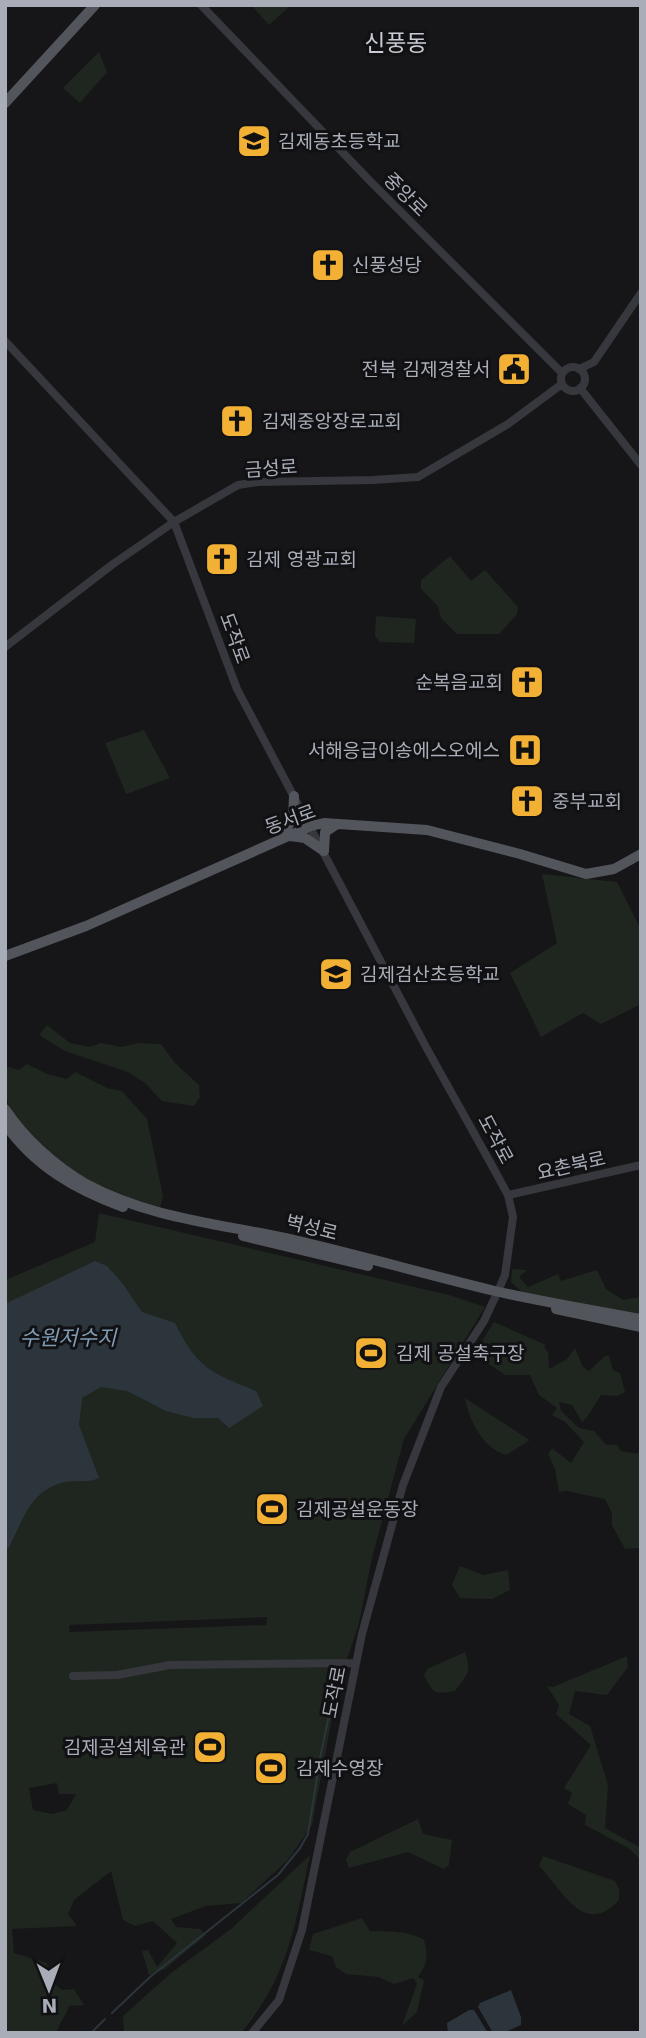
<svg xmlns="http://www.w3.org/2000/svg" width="646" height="2038" font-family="'DejaVu Sans','Noto Sans KR',sans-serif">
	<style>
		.green { fill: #1e261f; fill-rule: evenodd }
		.water { fill: #2c353c }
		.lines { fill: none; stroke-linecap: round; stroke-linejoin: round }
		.stream { stroke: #2c353c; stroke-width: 2 }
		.minor { stroke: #37383d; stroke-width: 8 }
		.major { stroke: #53555c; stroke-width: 10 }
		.labels { text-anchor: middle; stroke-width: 6; stroke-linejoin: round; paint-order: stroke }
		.poi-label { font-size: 19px; fill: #a8adb8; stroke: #111113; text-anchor: start }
		.street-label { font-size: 19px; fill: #a8adb8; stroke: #111113 }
		.water-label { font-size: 21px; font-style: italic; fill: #7f9bb3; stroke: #111113 }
		.quarter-label { font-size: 23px; fill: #c9ccd4; stroke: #111113 }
	</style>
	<rect width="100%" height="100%" fill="#161618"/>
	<path class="green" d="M251 5H291L269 25Z
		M99 52 107 72 80 103 63 88Z
		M450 556 471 581 485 570 518 607 517 614 499 634H457L441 618 438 606 421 589V580Z
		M376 616 416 619 414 643 380 642 375 636Z
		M144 730 170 778 126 794 105 743Z
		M542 874 617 882 641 930V1004L601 1024 583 1013 541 1037 510 973 557 943Z
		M47 1025 70 1043 90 1047 101 1043 121 1047 138 1043 161 1044 175 1063 199 1085 200 1097 194 1106 162 1101 145 1083 128 1072 65 1051 39 1035Z
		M27 1064 47 1074 67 1079 75 1072 107 1088 122 1091 147 1119 163 1196 160 1207C104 1193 70 1175 31 1133 22 1124 10 1111 6 1098 3 1090 5 1076 5 1066L19 1070Z
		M99 1213 449 1295 485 1307 404 1439 372 1558 359 1623 338 1686 312 1825 288 1860 241 1903 206 1906 171 1919 176 1927 200 1929 206 1935 165 1969 149 1975 142 1951 148 1950 157 1967 177 1943 153 1921 135 1926 123 1920 111 1871 74 1900 68 1914 77 1926 12 1929 14 1953 47 1963 50 1980 62 1990 74 1989 84 2005 69 2006C66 2016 59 2022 57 2033H5V1280L95 1242ZM267 1617 266 1625 69 1632 70 1625ZM57 1783 59 1794H76L67 1810 52 1814 33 1810 29 1788Z
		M512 1269 527 1270 519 1277 528 1287 558 1274 561 1281 597 1270 606 1289 623 1300 640 1297 641 1315 523 1293 511 1282Z
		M494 1322 546 1345 544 1347 548 1352 549 1369 567 1359 575 1348 583 1367 589 1371 605 1356H609L613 1370 620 1373 625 1392 617 1396 601 1395 588 1416 582 1422 572 1405 559 1402 561 1411 579 1428 594 1431 606 1445H617L621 1451 638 1454 641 1443V1548L625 1549 612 1525V1513L605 1499 567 1491 559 1492 555 1469 548 1454 552 1448 571 1463 584 1442 565 1422 552 1415 557 1408 539 1395 530 1375H505L479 1357 480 1344Z
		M465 1398 525 1437 530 1440 506 1455C483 1448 469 1421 465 1398Z
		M460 1566 483 1575 508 1570 510 1590 492 1599 460 1598 452 1585Z
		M465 1652C472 1672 468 1674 455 1691 434 1694 434 1695 424 1675L427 1669Z
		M627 1656 628 1667 607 1695 575 1691 569 1714 590 1726 608 1785 605 1828 641 1848V1861L630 1849 585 1825 586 1815 568 1804 572 1793 564 1788 591 1745 556 1714 559 1705 547 1686 553 1687Z
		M418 1819 423 1834 452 1840 449 1865 444 1869 408 1852 349 1868 346 1860 350 1852Z
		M310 1855C295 1925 289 1975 241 2033H124L123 2016 171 1973 231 1929Z
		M543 1856 615 1881 619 1889V1900C584 1939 561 1888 539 1866Z
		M362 1918 370 1931C388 1932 408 1930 424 1940 428 1955 428 1963 418 1977L424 1980 417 2012 402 2026 417 1984 413 1978 394 1984 379 1977 346 1974 336 1967 332 1956 309 1950 313 1934Z"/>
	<path class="water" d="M95 1261 107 1266 123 1284 142 1312 175 1323C198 1369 210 1372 256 1391L263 1406 229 1428 218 1418H194L166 1411 127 1391 101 1387 82 1398 79 1425 99 1478C87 1484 74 1479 61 1483 29 1492 22 1523 8 1549L5 1548V1304Z
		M511 1990 521 2017V2025L503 2033H493L478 2007 480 2003Z
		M469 2010H474L488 2033H448L447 2023Z"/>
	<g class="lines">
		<path class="stream" d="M112 2013 150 1977 278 1875 300 1848 308 1834 320 1758 338 1673
			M91 2033 105 2019"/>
		<path class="minor" d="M201 5 371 182 562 373
			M5 341 174 522 237 689 426 1047 490 1162 508 1195 513 1217 505 1275 498 1291 484 1321 441 1387 403 1485 362 1634 302 1930 279 2000 252 2033
			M561 379a12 12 0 1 1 24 0a12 12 0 1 1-24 0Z
			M579 369 594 362 641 293
			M580 388 641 465
			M5 647 113 564 174 522 238 485 258 482 373 480 418 477 508 424 562 384
			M508 1195 641 1165
			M73 1676 117 1675 170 1665 355 1663"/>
		<path class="major" d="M5 103 95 5
			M290 836 305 838 324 851
			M279 840 293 818 294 796
			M324 851 325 832 337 824
			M5 956 86 926 311 826 324 823 427 830 520 854 586 874 614 869 641 854
			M5 1109C25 1139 55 1166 86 1184 146 1217 219 1224 285 1238 355 1254 425 1274 495 1291 543 1302 592 1310 641 1319
			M5 1124C34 1166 76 1190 123 1207
			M243 1236 368 1266
			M556 1309 641 1327"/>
	</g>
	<defs>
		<g id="school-square" transform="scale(1.75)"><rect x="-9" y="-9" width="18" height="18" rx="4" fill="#f2b134" stroke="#111113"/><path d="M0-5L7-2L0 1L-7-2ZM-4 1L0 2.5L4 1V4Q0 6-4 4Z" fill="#111"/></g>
		<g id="church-square" transform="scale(1.75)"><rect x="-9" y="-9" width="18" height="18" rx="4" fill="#f2b134" stroke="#111113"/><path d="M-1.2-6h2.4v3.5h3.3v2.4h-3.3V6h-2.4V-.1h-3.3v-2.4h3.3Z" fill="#111"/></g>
		<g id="civic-square" transform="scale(1.75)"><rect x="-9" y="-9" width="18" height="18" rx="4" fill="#f2b134" stroke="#111113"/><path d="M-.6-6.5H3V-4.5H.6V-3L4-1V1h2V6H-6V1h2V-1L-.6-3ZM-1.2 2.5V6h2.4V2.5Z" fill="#111"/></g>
		<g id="hospital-square" transform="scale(1.75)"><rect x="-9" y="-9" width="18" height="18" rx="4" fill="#f2b134" stroke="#111113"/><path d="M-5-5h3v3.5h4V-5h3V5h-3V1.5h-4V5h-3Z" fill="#111"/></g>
		<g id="stadium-square" transform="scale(1.75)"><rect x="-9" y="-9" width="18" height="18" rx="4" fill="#f2b134" stroke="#111113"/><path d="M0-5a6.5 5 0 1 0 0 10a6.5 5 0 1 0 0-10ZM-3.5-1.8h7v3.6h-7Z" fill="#111"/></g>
	</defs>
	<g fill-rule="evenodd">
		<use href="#school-square" x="254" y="141"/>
		<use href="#church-square" x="328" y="265"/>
		<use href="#civic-square" x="514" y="369"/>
		<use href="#church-square" x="237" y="421"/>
		<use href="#church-square" x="222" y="559"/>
		<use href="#church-square" x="527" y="682"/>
		<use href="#hospital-square" x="525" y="750"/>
		<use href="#church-square" x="527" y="801"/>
		<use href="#school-square" x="336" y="974"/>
		<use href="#stadium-square" x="371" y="1353"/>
		<use href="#stadium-square" x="272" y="1509"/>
		<use href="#stadium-square" x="210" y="1747"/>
		<use href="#stadium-square" x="271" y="1768"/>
	</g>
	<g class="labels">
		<g class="poi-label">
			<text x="278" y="148">김제동초등학교</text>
			<text x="352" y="272">신풍성당</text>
			<text x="490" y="376" text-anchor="end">전북 김제경찰서</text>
			<text x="262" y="428">김제중앙장로교회</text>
			<text x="246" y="566">김제 영광교회</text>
			<text x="503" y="689" text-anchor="end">순복음교회</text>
			<text x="500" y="757" text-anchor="end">서해응급이송에스오에스</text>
			<text x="552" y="808">중부교회</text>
			<text x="360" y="981">김제검산초등학교</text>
			<text x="396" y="1360">김제 공설축구장</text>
			<text x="296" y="1516">김제공설운동장</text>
			<text x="186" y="1754" text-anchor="end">김제공설체육관</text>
			<text x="296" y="1775">김제수영장</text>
		</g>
		<g class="street-label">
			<text transform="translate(406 194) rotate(45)" y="7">중앙로</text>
			<text transform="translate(271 468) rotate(-4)" y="7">금성로</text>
			<text transform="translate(235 638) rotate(70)" y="7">도작로</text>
			<text transform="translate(290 819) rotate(-20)" y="7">동서로</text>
			<text transform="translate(496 1139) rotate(62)" y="7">도작로</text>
			<text transform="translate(571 1165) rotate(-13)" y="7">요촌북로</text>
			<text transform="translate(312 1227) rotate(14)" y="7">벽성로</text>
			<text transform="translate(334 1692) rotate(-79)" y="7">도작로</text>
		</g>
		<g class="water-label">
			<text x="68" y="1345">수원저수지</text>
		</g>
		<g class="quarter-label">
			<text x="396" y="51">신풍동</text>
		</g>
	</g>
	<rect width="646" height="2038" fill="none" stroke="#a8adb8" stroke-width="14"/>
	<g transform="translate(49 1989) rotate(179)" stroke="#111113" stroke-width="5" paint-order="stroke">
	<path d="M0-5L12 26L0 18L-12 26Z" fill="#a8adb8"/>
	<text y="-10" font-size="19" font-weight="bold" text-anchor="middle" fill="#a8adb8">N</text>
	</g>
</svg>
